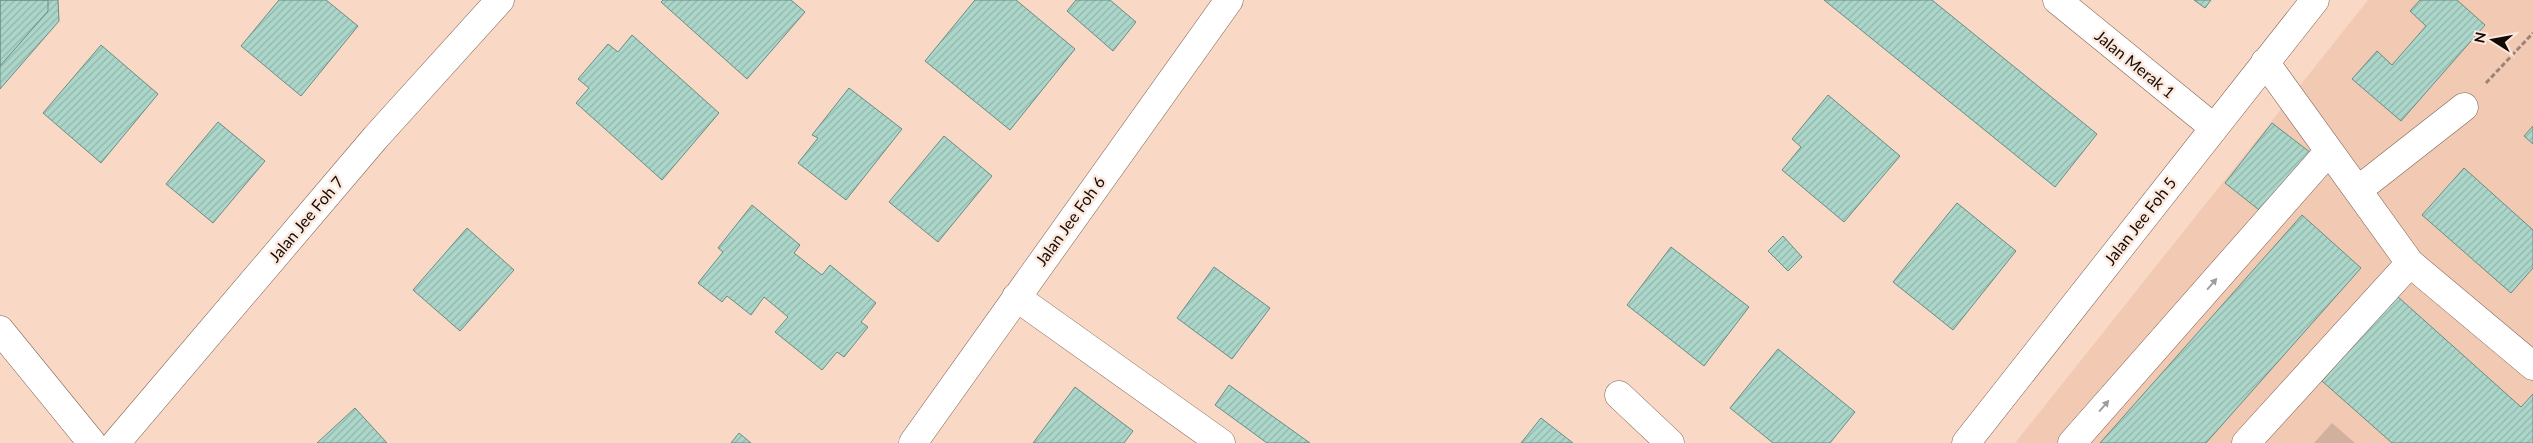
<svg xmlns="http://www.w3.org/2000/svg" width="2533" height="443" font-family="Lato,sans-serif">
	<style>
		.built { fill: #f2cab4 }
		.pitch { fill: #d2b09e }
		.building { fill: url(#building-hatch); stroke: #688d82 }
		.lines { fill: none; stroke-linecap: round; stroke-linejoin: round }
		.minor-casing { stroke: #7e6252; stroke-width: 29 }
		.path { stroke: #9c8477; stroke-width: 3; stroke-dasharray: 5 2.5; stroke-linecap: butt }
		.minor { stroke: #fff; stroke-width: 28 }
		.oneway { fill: #a19d9b }
		.labels { text-anchor: middle; stroke-width: 5; stroke-linejoin: round; paint-order: stroke }
		.street-label { font-size: 16px; fill: #140a05; stroke: #fce8dd }
	</style>
	<defs>
		<pattern id="building-hatch" width="6" height="6" patternUnits="userSpaceOnUse" patternTransform="scale(1.25)"><rect width="6" height="6" fill="#abd6c9"/><path d="M-1 1l2-2M0 6l6-6M5 7l2-2" fill="none" stroke="#92b6ab"/></pattern>
	</defs>
	<rect width="100%" height="100%" fill="#f9d8c6"/>
	<path class="built" d="M2368 0H2533V443H2015Z"/>
	<path class="pitch" d="M2332 423 2355 443H2314Z"/>
	<path class="building" d="M0 0H48V11L0 66Z
		M0 0H58L59 21 0 89Z
		M279 0H326L358 26 301 96 241 46Z
		M663 0H791L805 12 747 79 661 2Z
		M975 0H1016L1075 49 1010 130 925 61Z
		M1076 0H1110L1136 22 1113 51 1067 11Z
		M1824 0H1932L2097 134 2055 187Z
		M2194 0H2211L2205 8Z
		M2420 0H2457L2485 25 2401 121 2352 79 2377 51 2392 65 2426 26 2410 11Z
		M632 35 719 113 662 180 576 103 589 88 578 79 608 44 618 52Z
		M101 45 158 94 101 163 43 113Z
		M849 88 902 129 846 200 798 163 818 138 812 135Z
		M1828 95 1900 156 1844 222 1782 170 1801 147 1792 139Z
		M218 122 265 161 213 223 166 184Z
		M2272 123 2311 153 2263 213 2225 183Z
		M2533 126V144L2524 136Z
		M944 136 992 176 938 242 889 202Z
		M2464 168 2533 230V268L2511 293 2422 215Z
		M1957 203 2016 251 1953 330 1893 282Z
		M752 205 800 245 794 253 822 275 830 265 876 303 861 322 868 327 844 357 837 352 822 370 775 332 788 317 764 297 751 315 727 296 722 302 698 283 723 252 718 248Z
		M2302 215 2361 268 2206 443H2100Z
		M467 228 514 270 460 331 413 290Z
		M1783 236 1802 257 1788 271 1768 251Z
		M1671 247 1749 307 1704 366 1627 305Z
		M1214 267 1270 308 1232 359 1177 318Z
		M2397 296 2521 407 2533 394V443H2392L2322 381Z
		M1778 349 1855 412 1830 443H1773L1730 408Z
		M1229 385 1310 443H1267L1215 405Z
		M1075 387 1133 431 1124 443H1033Z
		M355 408 387 443H317Z
		M1541 418 1573 443H1521Z
		M739 433 751 443H731Z"/>
	<g class="lines">
		<g class="minor-casing">
			<path id="minor" d="M2057 0 2213 127
				M2265 62 2410 263 2533 366
				M2358 190 2464 107
				M1016 297 1221 443
				M0 330 92 443
				M1619 395 1670 443
				M116 443 376 137 500 0
				M913 443 1229 0
				M1966 443 2315 0
				M2072 443 2329 151
				M2246 443 2410 263"/>
		</g>
		<path class="path" d="M2486 83 2533 33"/>
		<use href="#minor" class="minor"/>
	</g>
	<defs><path id="oneway-solid" d="M-6-.8H1V-3.2L6.5 0L1 3.2V.8H-6Z" transform="scale(1.25)"/></defs>
	<g class="oneway">
		<use href="#oneway-solid" transform="translate(2212 284) rotate(-49)"/>
		<use href="#oneway-solid" transform="translate(2104 406) rotate(-49)"/>
	</g>
	<g class="labels">
		<g class="street-label">
			<text transform="translate(2135 64) rotate(39)" y="6">Jalan Merak 1</text>
			<text transform="translate(306 219) rotate(-50)" y="6">Jalan Jee Foh 7</text>
			<text transform="translate(1070 221) rotate(-54)" y="6">Jalan Jee Foh 6</text>
			<text transform="translate(2140 221) rotate(-52)" y="6">Jalan Jee Foh 5</text>
		</g>
	</g>
	<g transform="translate(2493 40) rotate(281)" stroke="#fce8dd" stroke-width="4" paint-order="stroke">
	<path d="M0-4L9 19L0 12L-9 19Z" fill="#140a05"/>
	<text y="-8" font-size="14" font-weight="bold" text-anchor="middle" fill="#140a05">N</text>
	</g>
</svg>
